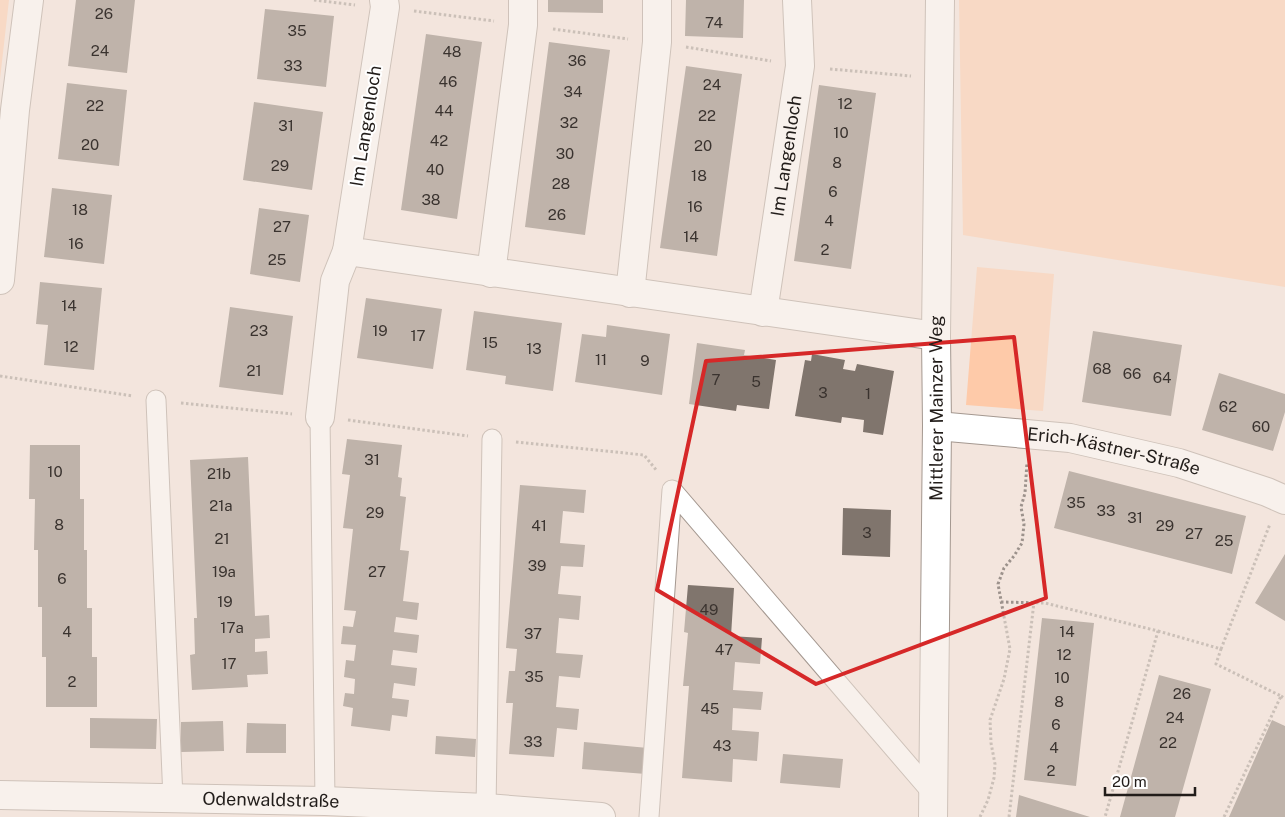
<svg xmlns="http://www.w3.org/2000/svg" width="1285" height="817" font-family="'Public Sans',sans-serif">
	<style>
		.green { fill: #fecaa9 }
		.building { fill: #80756d }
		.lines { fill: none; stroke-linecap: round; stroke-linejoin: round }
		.service-casing { stroke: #a49890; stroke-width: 21 }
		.minor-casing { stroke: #a49890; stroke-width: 30 }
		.path { stroke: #9c928c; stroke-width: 3; stroke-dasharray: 2.5 2.5; stroke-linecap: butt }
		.service { stroke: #fff; stroke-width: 19 }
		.minor { stroke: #fff; stroke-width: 28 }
		.marked { fill: none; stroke: #d62828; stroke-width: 4; stroke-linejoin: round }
		.labels { text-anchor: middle; stroke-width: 4; stroke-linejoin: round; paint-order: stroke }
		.number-label { font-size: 15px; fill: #3a332f }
		.street-label { font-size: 18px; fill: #221d1a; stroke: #fff }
	</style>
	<rect width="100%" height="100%" fill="#f3e5dd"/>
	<path class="green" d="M0 0H9L0 79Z
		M959 0H1285V287L963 235Z
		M977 267 1054 274 1043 411 966 405Z"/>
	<path class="building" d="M76 0H135L127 73 68 66Z
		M548 0H603V13L548 12Z
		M686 0H744L743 38 685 36Z
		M265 9 334 16 326 87 257 79Z
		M426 34 482 42 457 219 401 210Z
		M549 42 610 50 585 235 525 227Z
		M686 66 742 74 717 256 660 248Z
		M67 83 127 90 119 166 58 159Z
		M819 85 876 93 851 269 794 261Z
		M254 102 323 112 312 190 243 180Z
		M52 188 112 195 104 264 44 257Z
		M259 208 309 215 300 282 250 274Z
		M40 282 102 288 94 370 44 365 48 325 36 324Z
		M366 298 442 309 433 369 357 358Z
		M230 307 293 316 283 395 219 387Z
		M474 311 562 323 553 391 505 384 506 376 466 370Z
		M607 325 670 334 662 395 575 382 582 334 606 337Z
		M1093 331 1182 345 1171 416 1082 402Z
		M697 343 745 350 744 355 776 360 769 409 737 405 736 411 689 404Z
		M812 354 845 360 843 369 855 371 857 364 894 371 883 435 863 432 864 420 842 417 841 423 795 416 805 360 811 361Z
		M1219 373 1285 394V412L1273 451 1202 430Z
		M347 439 402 445 398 477 402 478 400 496 406 497 400 550 409 551 403 601 419 603 417 620 396 617 394 632 419 635 417 653 393 650 391 665 417 668 415 686 394 683 392 698 409 700 407 717 392 715 390 731 351 726 353 708 343 706 345 693 354 694 355 679 344 677 346 660 354 661 356 645 341 644 343 626 353 627 356 611 344 610 353 529 343 528 350 475 342 474Z
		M30 445H80V499H84V550H87V608H92V657H97V707H46V657H42V607H38V550H34L35 499H29Z
		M248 457 255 616 269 615 270 638 255 639V652L267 651 268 674 247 675 248 687 192 690 190 655 195 654 194 618H197L190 460Z
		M1069 471 1246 516 1232 574 1054 528Z
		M520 485 586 490 584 513 563 511 560 543 585 545 583 567 561 566 558 594 581 596 579 620 559 618 556 653 583 655 580 678 559 676 556 707 579 709 577 730 557 728 554 757 509 754 513 703H506L509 671H515L517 649 506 648Z
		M843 508 891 510 890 557 842 555Z
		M1285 554V621L1255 603Z
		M688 585 734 588 731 636 762 638 760 664 735 662 733 690 763 692 761 710 733 708 732 730 759 732 757 761 733 759 732 782 682 778 689 686H683L688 633 684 632Z
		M1042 618 1094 623 1076 786 1024 780Z
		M1159 675 1211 689 1175 817H1120Z
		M90 718 157 719 156 749 90 748Z
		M1272 720 1285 726V817H1229Z
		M223 721 224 751 181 752V722Z
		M247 723 286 724V753H246Z
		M436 736 476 739 475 757 435 754Z
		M584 742 648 748 646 774 582 769Z
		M783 754 843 759 840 788 780 783Z
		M1019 795 1090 817H1016Z"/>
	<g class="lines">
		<g class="service-casing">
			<path id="service" d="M156 400 173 799
				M320 417 325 801
				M672 490 934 795
				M486 808 492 439
				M649 817 672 490"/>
		</g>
		<g class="minor-casing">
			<g id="minor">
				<path d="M384 0 385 7 347 251 936 336"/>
				<path d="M491 273 523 25V0"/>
				<path d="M0 280 15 110 29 0"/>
				<path d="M630 293 657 42V0"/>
				<path id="s1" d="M763 312 800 66 797 0"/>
				<path d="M320 417 335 281 347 251"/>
				<path id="s2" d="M937 426 1070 438 1179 463 1267 492 1285 500"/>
				<path id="s3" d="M0 795 325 801 486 808 601 817"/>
				<path id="s4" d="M933 817 937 426 936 336 940 0"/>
			</g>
		</g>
		<path class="path" d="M314 0 355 5
			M414 11 494 21
			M553 29 628 39
			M686 47 771 61
			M830 69 911 76
			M0 376 133 396
			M181 403 292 414
			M348 420 468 436
			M516 442 644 455 657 471
			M1001 602 1045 603 1158 631 1105 817
			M1158 631 1221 649 1216 664 1281 696 1224 817
			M1221 649 1270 524
			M1281 696 1285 699
			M980 817 988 800 994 778 995 764 991 743 990 720 1004 679 1010 649 998 584 1004 568 1014 556 1022 543 1024 524 1021 507 1025 493 1027 462
			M1009 817 1034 602"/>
		<use href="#service" class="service"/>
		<use href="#minor" class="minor"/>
	</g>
	<path d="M0 0H1285V817H0ZM1014 337 1046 598 816 684 657 590 706 361Z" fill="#f3e5dd" fill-opacity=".55" fill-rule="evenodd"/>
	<path class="marked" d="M1014 337 1046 598 816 684 657 590 706 361Z"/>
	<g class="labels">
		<g class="number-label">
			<text x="104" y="19">26</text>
			<text x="714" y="28">74</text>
			<text x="297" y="36">35</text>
			<text x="100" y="56">24</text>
			<text x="452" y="57">48</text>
			<text x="577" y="66">36</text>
			<text x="293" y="71">33</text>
			<text x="448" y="87">46</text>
			<text x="712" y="90">24</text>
			<text x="573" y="97">34</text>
			<text x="845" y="109">12</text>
			<text x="95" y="111">22</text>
			<text x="444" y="116">44</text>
			<text x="707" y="121">22</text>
			<text x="569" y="128">32</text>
			<text x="286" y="131">31</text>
			<text x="841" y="138">10</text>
			<text x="439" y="146">42</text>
			<text x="90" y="150">20</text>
			<text x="703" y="151">20</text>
			<text x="565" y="159">30</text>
			<text x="837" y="168">8</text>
			<text x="280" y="171">29</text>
			<text x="435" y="175">40</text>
			<text x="699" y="181">18</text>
			<text x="561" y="189">28</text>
			<text x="833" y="197">6</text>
			<text x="431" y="205">38</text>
			<text x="695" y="212">16</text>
			<text x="80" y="215">18</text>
			<text x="557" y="220">26</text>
			<text x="829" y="226">4</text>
			<text x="282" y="232">27</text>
			<text x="691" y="242">14</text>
			<text x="76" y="249">16</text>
			<text x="825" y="255">2</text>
			<text x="277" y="265">25</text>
			<text x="69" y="311">14</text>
			<text x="259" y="336">23</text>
			<text x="380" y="336">19</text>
			<text x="418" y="341">17</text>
			<text x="490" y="348">15</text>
			<text x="71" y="352">12</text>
			<text x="534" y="354">13</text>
			<text x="601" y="365">11</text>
			<text x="645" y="366">9</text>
			<text x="1102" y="374">68</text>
			<text x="254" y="376">21</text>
			<text x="1132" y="379">66</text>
			<text x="1162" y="383">64</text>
			<text x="716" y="385">7</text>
			<text x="756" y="387">5</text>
			<text x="823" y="398">3</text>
			<text x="868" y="399">1</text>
			<text x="1228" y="412">62</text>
			<text x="1261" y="432">60</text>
			<text x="372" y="465">31</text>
			<text x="55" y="477">10</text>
			<text x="219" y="479">21b</text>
			<text x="1076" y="508">35</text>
			<text x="221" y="511">21a</text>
			<text x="1106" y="516">33</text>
			<text x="375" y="518">29</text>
			<text x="1135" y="523">31</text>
			<text x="59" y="530">8</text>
			<text x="539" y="531">41</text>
			<text x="1165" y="531">29</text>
			<text x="867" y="538">3</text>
			<text x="1194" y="539">27</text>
			<text x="222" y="544">21</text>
			<text x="1224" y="546">25</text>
			<text x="537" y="571">39</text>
			<text x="224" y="577">19a</text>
			<text x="377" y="577">27</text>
			<text x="62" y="584">6</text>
			<text x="225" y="607">19</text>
			<text x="709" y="615">49</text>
			<text x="232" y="633">17a</text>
			<text x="67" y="637">4</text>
			<text x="1067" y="637">14</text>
			<text x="533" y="639">37</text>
			<text x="724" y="655">47</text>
			<text x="1064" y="660">12</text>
			<text x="229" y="669">17</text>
			<text x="534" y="682">35</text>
			<text x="1062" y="683">10</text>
			<text x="72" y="687">2</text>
			<text x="1182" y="699">26</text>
			<text x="1059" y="707">8</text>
			<text x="710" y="714">45</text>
			<text x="1175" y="723">24</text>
			<text x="1056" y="730">6</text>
			<text x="533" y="747">33</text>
			<text x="1168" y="748">22</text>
			<text x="722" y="751">43</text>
			<text x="1054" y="753">4</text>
			<text x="1051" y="776">2</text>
		</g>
		<g class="street-label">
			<text transform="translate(366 126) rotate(-81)" y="6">Im Langenloch</text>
			<text dy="6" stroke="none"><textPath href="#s1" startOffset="158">Im Langenloch</textPath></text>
			<text dy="6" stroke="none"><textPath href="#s4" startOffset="409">Mittlerer Mainzer Weg</textPath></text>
			<text dy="6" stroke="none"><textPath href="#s2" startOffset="179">Erich-Kästner-Straße</textPath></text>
			<text dy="6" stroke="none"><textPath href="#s3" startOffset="271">Odenwaldstraße</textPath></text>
		</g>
	</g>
	<path d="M1105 787v8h90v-8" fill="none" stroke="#221d1a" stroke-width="2.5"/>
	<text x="1112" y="787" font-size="15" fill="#221d1a" stroke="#ffffff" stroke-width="4" paint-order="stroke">20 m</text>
</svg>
